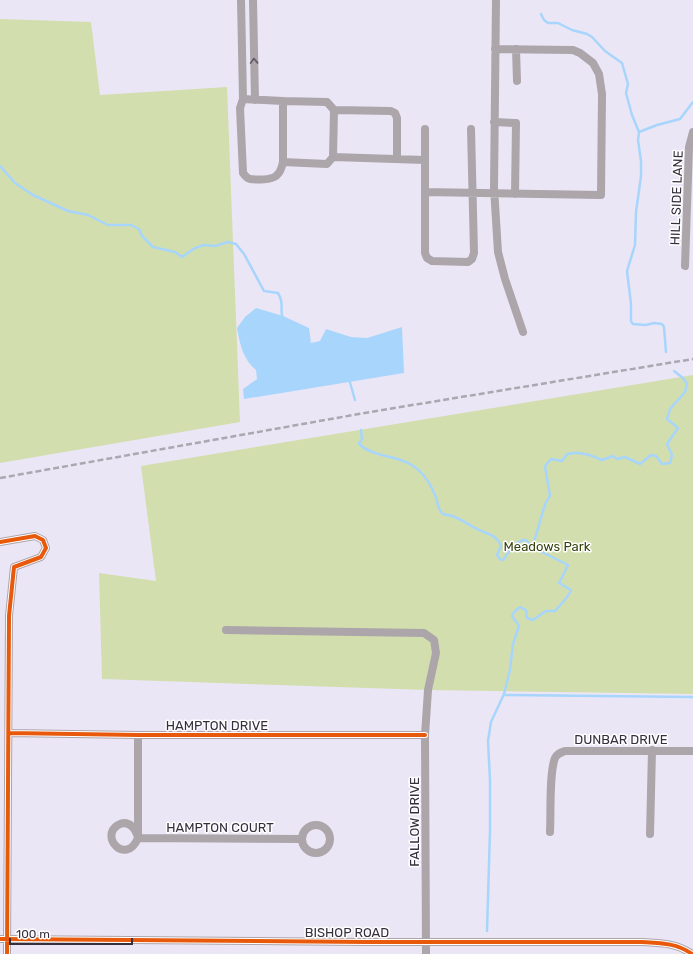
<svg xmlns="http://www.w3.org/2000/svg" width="693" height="954" font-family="Rubik,sans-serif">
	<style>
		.green { fill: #d2dead }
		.water { fill: #a8d5fc }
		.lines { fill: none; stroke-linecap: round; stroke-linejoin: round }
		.stream { stroke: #a8d5fc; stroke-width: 2.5 }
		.minor { stroke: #aca5aa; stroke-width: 8 }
		.rail { stroke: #aba7af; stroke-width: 2.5; stroke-dasharray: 6 3; stroke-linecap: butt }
		.cycleway-casing { stroke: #fff; stroke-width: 6 }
		.cycleway { stroke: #e8590c; stroke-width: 4 }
		.oneway { stroke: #5f5864 }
		.labels { text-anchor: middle; stroke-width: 3; stroke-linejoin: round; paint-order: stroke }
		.street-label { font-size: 13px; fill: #352f3e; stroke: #fff }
		.park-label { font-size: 13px; fill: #36420d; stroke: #fff }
	</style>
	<rect width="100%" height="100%" fill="#ebe6f6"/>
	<path class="green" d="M0 19 91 22 100 95 227 87 240 422 0 463Z
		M693 375V694L428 690 102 679 99 573 156 581 141 466Z"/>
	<path class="water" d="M256 308 283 316 309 328 311 343 320 341 326 329 351 337 367 338 402 327 404 373 244 399 243 389 257 379 256 370C243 359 240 345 237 328L245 317Z"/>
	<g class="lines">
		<path class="stream" d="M541 14 544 20 548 23H558L572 30 587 34 592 37 605 51 622 63 628 84 626 93 632 115 639 132 638 140 641 161V176L636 212 635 245 627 271 631 304V321L633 324 646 325 654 323 662 324 664 327 666 352
			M639 132 657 125 680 119 693 102
			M0 166 15 183 33 195 68 211 88 215 108 225H131L139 229 142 236 153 247 175 252 182 257 195 248 204 245 215 246 228 242 236 244 244 254 264 291 278 293C285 305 279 308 283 319
			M349 379 355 400
			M361 430 362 439 359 444C373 457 394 455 410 464 421 470 430 483 435 495 438 501 437 510 443 514 446 515 450 515 452 516 461 519 469 525 477 529 482 532 488 533 493 536 497 539 500 542 501 546L497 555 500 559 503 560C509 552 515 540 526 540L532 547 568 565 559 583 571 590C569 597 560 605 555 611H546L533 620 527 618 526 610 520 607 514 612 512 616 519 626 513 644 511 661 510 670 504 694 491 722 488 741 490 780V831L487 931
			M533 546C536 534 540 522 543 511 545 504 545 502 550 496L545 466 551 459 562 461 567 454C580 451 590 455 602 460L613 456 617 459 625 457 640 464 651 455 656 456 662 464 670 463 672 455 667 444 678 428 667 419 670 409 685 392 687 384 683 378 674 371
			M504 695 693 697"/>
		<path class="minor" d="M241 0 243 99
			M253 0 255 100
			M496 0 494 188 498 252 505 279 523 332
			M516 49 517 81
			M283 101 243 99 240 108 243 173C245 176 247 178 250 179 257 180 271 180 276 176 280 173 282 167 283 162
			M494 122 516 123 515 194
			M471 129 474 253 472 259 468 262 432 261 427 258 425 253V192L601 195 602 94 599 74 593 63 580 53 573 50 495 49
			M333 157 327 164 283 162V101L327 102 334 110
			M397 159V118L395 113 391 111 334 110 333 157 425 160
			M425 192V129
			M685 266 689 147 693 132
			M0 542 35 536 43 540 46 548 41 557 14 567 9 616 7 954
			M226 630 424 633 434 640 436 653 428 690 425 735 426 954
			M9 733 138 735H425
			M302 839a14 14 0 1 1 28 0a14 14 0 1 1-28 0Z
			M550 832C551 814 549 773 555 758 557 754 560 753 565 751H693
			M650 834 652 750
			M138 838C136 829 129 819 118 825 99 837 126 866 138 838V735
			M138 838 302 839
			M0 939 366 942H642C660 943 677 943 692 954"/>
		<path class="rail" d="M0 478 370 412 693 359"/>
		<g class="cycleway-casing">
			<path id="cycleway" d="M0 542 35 536 43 540 46 548 41 557 14 567 9 616 7 954
				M9 733 138 735H425
				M0 939 366 942H642C660 943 677 943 692 954"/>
		</g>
		<use href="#cycleway" class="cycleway"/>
	</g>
	<defs><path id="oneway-chevron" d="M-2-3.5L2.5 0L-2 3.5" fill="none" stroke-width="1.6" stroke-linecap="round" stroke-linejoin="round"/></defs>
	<use class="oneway" href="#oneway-chevron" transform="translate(254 61) rotate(-92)"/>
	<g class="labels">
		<g class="street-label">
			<text transform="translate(676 198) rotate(-88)" y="5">HILL SIDE LANE</text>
			<text x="217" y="730">HAMPTON DRIVE</text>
			<text x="621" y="744">DUNBAR DRIVE</text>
			<text transform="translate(414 822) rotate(-90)" y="5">FALLOW DRIVE</text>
			<text x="220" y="832">HAMPTON COURT</text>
			<text x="347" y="937">BISHOP ROAD</text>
		</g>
		<g class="park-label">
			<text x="547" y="551">Meadows Park</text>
		</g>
	</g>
	<path d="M10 938v6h122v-6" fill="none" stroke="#352f3e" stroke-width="2"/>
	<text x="16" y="938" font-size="12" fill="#352f3e" stroke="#ffffff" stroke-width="3" paint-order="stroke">100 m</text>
</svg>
